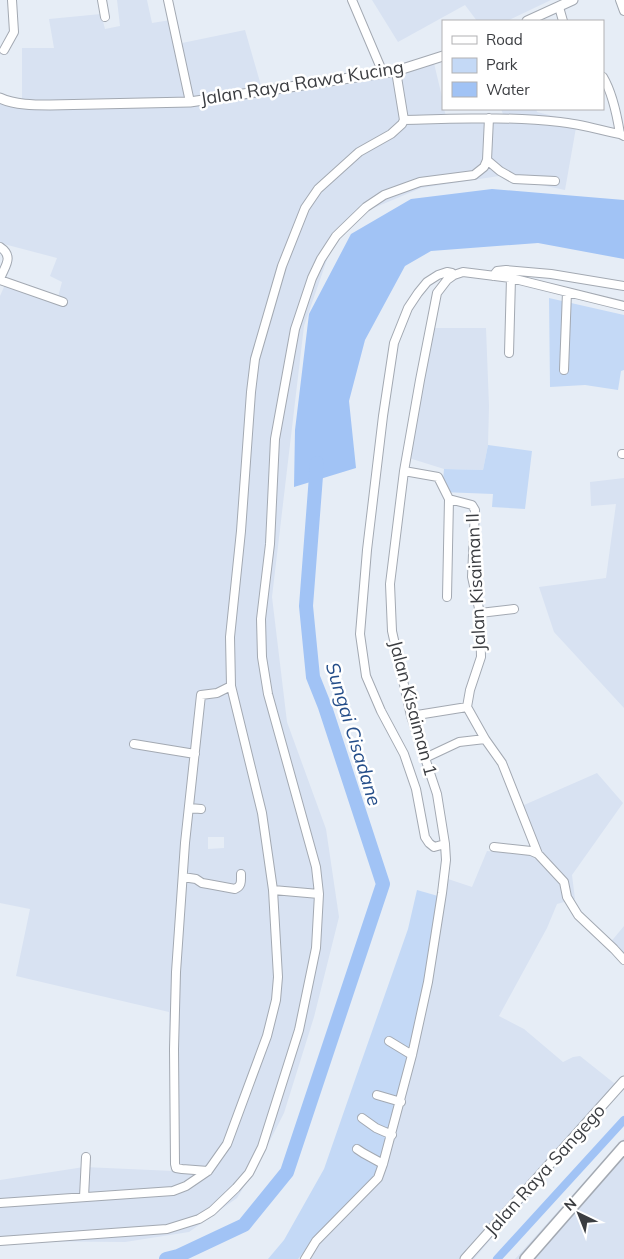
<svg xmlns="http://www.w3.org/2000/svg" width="624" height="1259" font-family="Mulish,sans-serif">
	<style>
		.built { fill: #d8e2f2; fill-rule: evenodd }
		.green { fill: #c4d9f6 }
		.water { fill: #a1c3f5 }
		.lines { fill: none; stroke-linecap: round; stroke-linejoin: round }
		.canal { stroke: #a1c3f5; stroke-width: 8 }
		.river { stroke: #a1c3f5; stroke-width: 14 }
		.minor-casing { stroke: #a3a9b2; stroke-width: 10 }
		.tertiary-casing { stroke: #a3a9b2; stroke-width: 11 }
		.primary-casing { stroke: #a3a9b2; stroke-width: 14 }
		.minor { stroke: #fff; stroke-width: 8 }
		.tertiary { stroke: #fff; stroke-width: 9 }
		.primary { stroke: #fff; stroke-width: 11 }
		.labels { text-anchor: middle; stroke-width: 5; stroke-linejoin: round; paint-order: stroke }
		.street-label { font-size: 18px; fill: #3b3d41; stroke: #fff }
		.water-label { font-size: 19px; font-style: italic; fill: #244d89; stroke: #fff }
	</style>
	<rect width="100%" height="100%" fill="#e6edf6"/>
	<path class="built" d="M117 0H147L152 23 177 19 182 43 245 30 262 89 383 72 433 59 443 101V109H444L446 116 501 115 503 114 501 109H536L537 112 577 122 565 190 499 176 421 188 364 212 331 248 304 326 272 597 287 722 326 829 339 917 314 1017 284 1113 258 1164 237 1198 189 1232 125 1242 0 1241V1180L84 1167 173 1171 169 1012 16 976 30 909 0 903V296L7 280 58 297 62 282 50 276 57 258 0 243V98L22 100V48H54L49 19 101 14 105 29 120 26ZM208 837H224V848L208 849Z
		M372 0H551L507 21H477L465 5 398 42Z
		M432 328H486L489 406 488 445 483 470 444 469 409 458Z
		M624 478V708L554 632 539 587 606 578 616 504 591 506 590 482Z
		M597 773 623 803 572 875 575 899 557 904 547 928 499 1016 524 1029 563 1062 573 1057 580 1056 619 1087 474 1259H298L314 1239 417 1051 448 879 472 887 487 851 536 856 515 809Z
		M624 926V962L609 944Z
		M624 1138V1259H515Z"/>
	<path class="green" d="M549 298 624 315V370L621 371 618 390 585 385 550 387Z
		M488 445 532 451 525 509 492 507 493 494 442 492 444 469 483 470Z
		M417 890 445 898 417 1051 385 1172 314 1239 298 1259H268L284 1240 324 1169 357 1074 408 929Z"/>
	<path class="water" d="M492 189 624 200V259L538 243 431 251 405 266 365 340 349 401 356 468 294 487 295 430 309 314 351 234 411 199Z"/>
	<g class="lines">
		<path class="canal" d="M497 1259 624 1120"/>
		<path class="river" d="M166 1259 178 1256 244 1225 287 1172 383 884 325 707 313 677 306 606 317 463"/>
		<g class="minor-casing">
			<path id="minor" d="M102 0 105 17
				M168 0 190 102
				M352 0 383 73
				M620 0 624 11
				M559 7 563 21
				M4 50 14 32 12 0
				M603 77C613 94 617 115 620 134
				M404 120C456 119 508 116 560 122 580 124 600 130 620 134L624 136
				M487 160 500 171 514 179 555 181
				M0 247C15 257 4 267 0 279
				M493 276 497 271 506 270 551 274 624 286
				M0 280 63 302
				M509 353 511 278
				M564 370 567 292
				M622 454H624
				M404 471 438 477 449 499 472 505 475 510 472 577 480 613 481 657 470 690 467 707 485 739 502 763 538 854 564 882 567 897 578 915 614 949 624 960
				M447 597 449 499
				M480 613 514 609
				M411 716 467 707
				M134 744 195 754
				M425 758 459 742 485 739
				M189 808 201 809
				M445 844 434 847 429 843 425 837 416 789 404 754 381 711 366 676 360 634 367 550 383 416 394 343 408 308 418 293 427 282 438 275 447 272 452 273 454 275
				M494 847 531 851 538 854
				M183 877 196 879 202 883 208 884 235 889C242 886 241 881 241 874
				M273 890 319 894
				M389 1041 412 1055
				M377 1095 401 1102
				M362 1118 376 1128 392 1135
				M357 1149 363 1153 383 1164
				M208 1171 182 1169 176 1168 175 1164 174 1049 176 972 185 843 201 695 217 693 231 686
				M84 1197 86 1157
				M0 1203 173 1191 186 1186 208 1171 227 1144 267 1036 276 1000 278 977 273 890 262 813 231 686 230 637 241 531 251 392 255 359 282 266 305 208 318 189 359 152 391 134 402 124 404 120 396 71
				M0 1241 167 1229 199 1219 212 1211 236 1188 249 1173 262 1147 299 1030 316 948 319 894 316 867 268 694 262 657 261 619 270 544 275 439 295 329 312 278 321 259 336 236 366 207 384 195 420 182 474 175 484 167 487 160 489 118
				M305 1259 316 1241 378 1178 383 1164 412 1055 428 982 442 893 446 860 445 844 437 794 411 716 392 631 390 584 404 471 420 380 437 293 447 280 454 275 463 272 511 278 624 306"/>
		</g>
		<g class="tertiary-casing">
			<path id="tertiary" d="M527 21 573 0
				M0 98C15 105 34 105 50 105L190 102 396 71 443 56
				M465 1259 624 1081"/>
		</g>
		<g class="primary-casing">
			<path id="primary" d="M526 1259 624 1147"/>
		</g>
		<use href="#minor" class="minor"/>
		<use href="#tertiary" class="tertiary"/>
		<use href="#primary" class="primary"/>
	</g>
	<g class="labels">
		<g class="street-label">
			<text transform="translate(302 83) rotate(-9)" y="6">Jalan Raya Rawa Kucing</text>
			<text transform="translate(476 582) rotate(-93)" y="6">Jalan Kisaiman II</text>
			<text transform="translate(413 708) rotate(75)" y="6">Jalan Kisaiman 1</text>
			<text transform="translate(545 1170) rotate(-48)" y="6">Jalan Raya Sangego</text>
		</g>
		<g class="water-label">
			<text transform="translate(354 734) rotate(73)" y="7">Sungai Cisadane</text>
		</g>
	</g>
	<rect x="442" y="20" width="162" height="90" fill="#ffffff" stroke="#b1b1b3"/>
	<rect x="452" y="36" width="25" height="8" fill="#ffffff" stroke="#b1b1b3"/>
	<text x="486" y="45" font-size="15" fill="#3b3d41">Road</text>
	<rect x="452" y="58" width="25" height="15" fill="#c4d9f6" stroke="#b1b1b3"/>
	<text x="486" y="70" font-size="15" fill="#3b3d41">Park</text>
	<rect x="452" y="82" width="25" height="15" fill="#a1c3f5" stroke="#b1b1b3"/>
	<text x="486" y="95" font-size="15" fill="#3b3d41">Water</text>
	<g transform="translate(579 1214) rotate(317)" stroke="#ffffff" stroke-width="4" paint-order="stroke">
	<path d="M0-4L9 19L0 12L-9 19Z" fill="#3b3d41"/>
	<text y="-8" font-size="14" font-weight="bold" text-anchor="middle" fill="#3b3d41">N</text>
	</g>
</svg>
